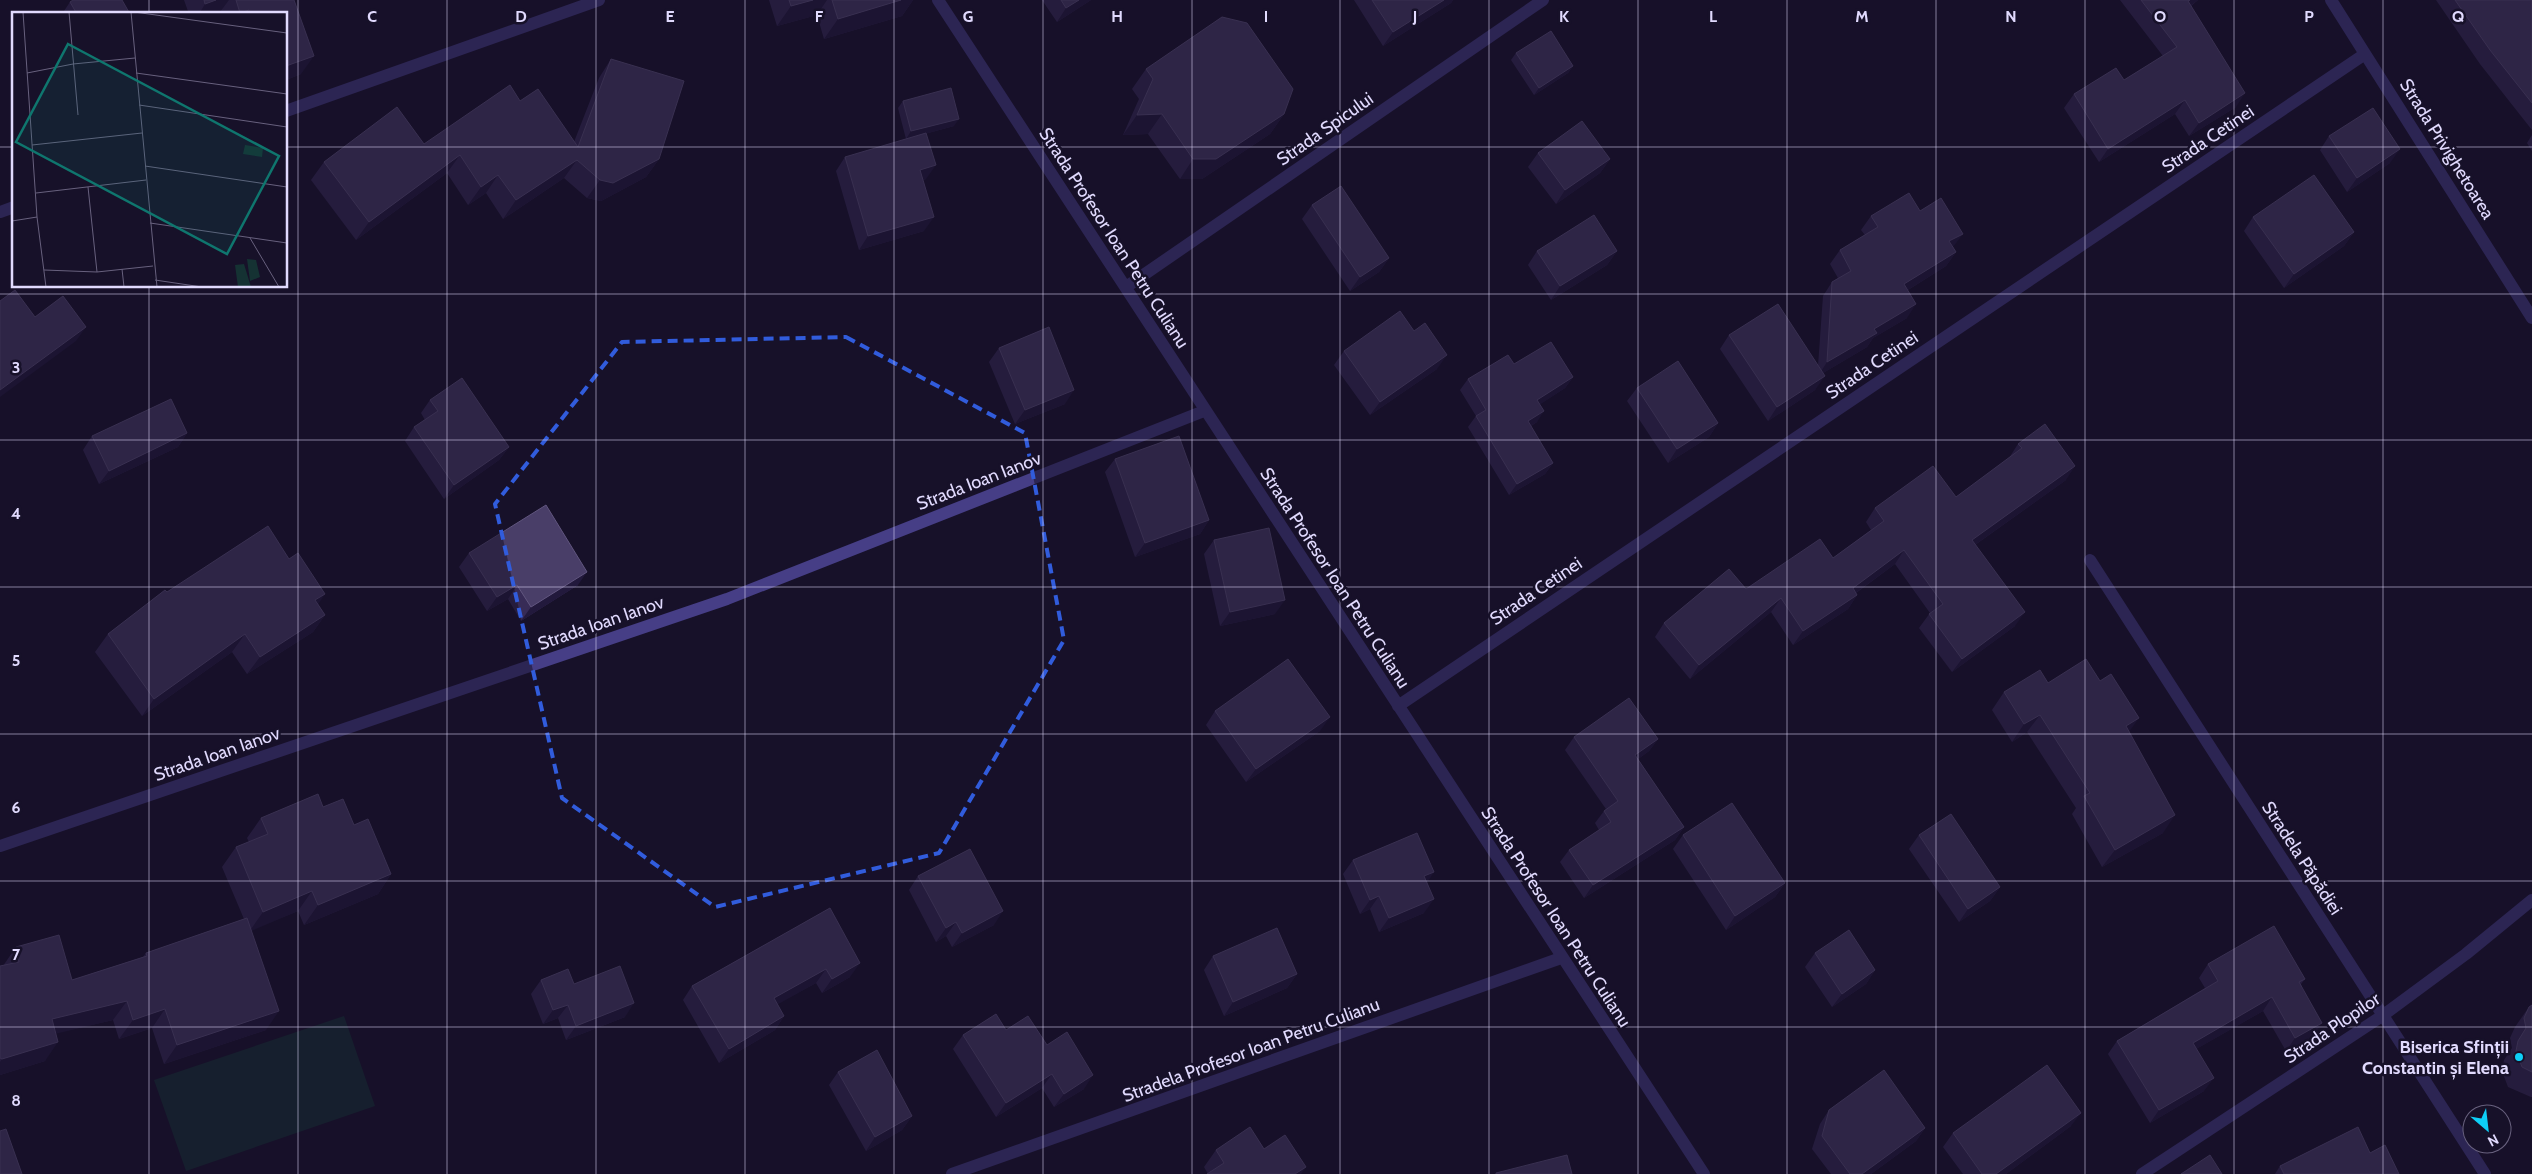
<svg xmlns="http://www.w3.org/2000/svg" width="2532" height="1174" font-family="Cabin,sans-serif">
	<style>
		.grass { fill: #153233 }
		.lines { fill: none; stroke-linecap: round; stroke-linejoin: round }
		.street { stroke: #463e86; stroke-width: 12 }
		.wall { fill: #372b56 }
		.shaded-wall { fill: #22193c }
		.building { fill: #493e68; stroke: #61567f }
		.marked { fill: none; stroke: #315cdc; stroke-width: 4; stroke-dasharray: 10 6; stroke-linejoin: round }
		.grid { fill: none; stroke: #e1dafe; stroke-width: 1; stroke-opacity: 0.55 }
		.poi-dot { fill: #0ecff7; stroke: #171129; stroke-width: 2 }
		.labels { text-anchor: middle; stroke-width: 5; stroke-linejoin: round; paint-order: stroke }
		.street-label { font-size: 18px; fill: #e1dafe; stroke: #171129 }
		.poi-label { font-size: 18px; font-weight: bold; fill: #e1dafe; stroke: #171129; text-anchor: end }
		.inset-road { fill: none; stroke: #68617e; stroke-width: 1 }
		.view { fill: #0f766e; fill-opacity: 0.15; stroke: #0f766e; stroke-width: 2.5 }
		.inset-edge { fill: none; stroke: #e1dafe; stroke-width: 2.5 }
		.grid-label { font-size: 16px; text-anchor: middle; font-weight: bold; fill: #e1dafe; stroke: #171129; stroke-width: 5; stroke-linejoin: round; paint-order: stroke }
	</style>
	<rect width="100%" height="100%" fill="#171129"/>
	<path class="grass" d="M344 1016 375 1106 186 1171 154 1080Z"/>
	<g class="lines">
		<path class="street" d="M938 0 1704 1174
			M2331 0 2532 318
			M286 111 599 0
			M0 212 14 207
			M1126 287 1543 0
			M2090 560 2485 1174
			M1398 706 2365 54
			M0 846 727 599 1204 411
			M952 1174 1561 958
			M2142 1174 2382 1016 2466 954 2532 900"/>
	</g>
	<path class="wall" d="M184 0H294L301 74 286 80V14H221L220 12 216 14H189Z
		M769 0H913L902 16 824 39 817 15 777 26Z
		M1042 0H1091L1057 22Z
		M1354 0H1453L1451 3 1383 46Z
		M2120 0H2198L2191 6 2236 107 2189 136 2175 114 2099 162 2064 108 2074 94 2124 80 2163 56Z
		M2436 0H2532V130L2480 64Z
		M70 2 130 14H62Z
		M1516 53 1573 66 1568 73 1534 95 1511 60Z
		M611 59 659 159 646 177 601 201 587 198 564 178 503 219 486 193 468 205 447 173 356 240 311 180 324 162 424 144 520 101 574 142 599 78Z
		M1146 69 1284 114 1270 134 1202 179H1180L1148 134 1123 135 1139 99 1132 89Z
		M903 101 954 126 906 139 898 108Z
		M2532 135V151L2527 143Z
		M2329 136 2390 163 2347 192 2320 150Z
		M1538 153 1610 159 1600 173 1556 204 1528 167Z
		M845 157 926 179 923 180 924 231 859 250 836 171Z
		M1312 205 1389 258 1379 272 1350 291 1302 219Z
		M1920 211 1953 247 1956 252 1946 266 1908 290 1907 318 1873 338 1867 347 1823 373 1815 390 1768 421 1720 349 1729 335 1818 366 1823 296 1832 282 1838 278 1830 264 1840 250 1865 235 1861 230 1871 216Z
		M2253 217 2354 232 2344 246 2284 288 2244 231Z
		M1537 251H1617L1607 265 1551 300 1528 265Z
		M999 348 1065 404 1015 424 989 362Z
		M1344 351 1437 369 1370 415 1334 365Z
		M1514 364 1573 377 1565 388 1540 404 1537 422 1531 426 1553 463 1545 474 1509 495 1468 427 1476 416 1460 390 1468 379Z
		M1637 388 1718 423 1709 437 1668 463 1627 401Z
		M430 400 509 447 499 460 444 499 405 441 414 427 425 420 421 413Z
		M187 433 178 447 99 484 83 450 92 436Z
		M2018 444 2066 480 1975 545 2015 626 1952 672 1919 628 1930 613 1895 564 1856 593 1857 595 1848 609 1793 645 1771 612 1690 679 1655 637 1664 623 1746 589 1833 558 1871 530 1866 522 1875 508 1956 497 2009 458Z
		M1115 459 1209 520 1200 534 1135 557 1105 472Z
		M1214 540 1275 614 1220 626 1204 554Z
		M469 553 578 585 521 621 508 599 487 611 459 567Z
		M167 592 318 604 325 615 313 632 247 674 232 652 142 716 95 652 108 634Z
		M2048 683 2129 732 2163 833 2102 867 2072 814 2076 808 2027 732 2012 742 1992 710 2004 692Z
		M1215 711 1320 731 1246 782 1206 725Z
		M1574 737 1658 739 1649 751 1638 759 1684 827 1675 840 1584 898 1560 862 1569 850 1599 830 1595 823 1604 811 1606 809 1565 750Z
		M323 807 354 825 391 874 378 894 304 925 298 911 251 930 266 1030 164 1064 152 1028 119 1039 113 1020 56 1033 45 1061 0 1075V966H3L16 947 72 980 143 957 146 953 244 919 222 867 236 847 249 842 247 838 261 818Z
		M1683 835 1785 883 1775 897 1726 930 1673 849Z
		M1919 835 2000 887 1990 901 1959 922 1909 849Z
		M1353 860 1427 883 1424 913 1379 932 1370 909 1360 914 1343 874Z
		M918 876 994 925 952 947 946 936 936 942 909 890Z
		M830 908 850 977 822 993 816 983 777 1004 784 1016 775 1030 719 1063 683 1000 692 986Z
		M1815 953 1875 970 1866 984 1832 1007 1805 967Z
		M1213 956 1297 974 1287 988 1224 1016 1204 970Z
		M2208 964 2305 979 2301 984 2313 1036 2286 1051 2263 1011 2196 1049 2204 1091 2150 1123 2108 1054 2117 1041 2205 988 2199 978Z
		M541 980 574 984 625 1017 566 1040 558 1018 543 1024 531 994Z
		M2532 1005V1097H2531L2508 1087 2502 1071 2504 1060 2512 1048 2510 1038 2515 1027 2529 1007Z
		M1006 1030 1047 1045 1084 1089 1054 1107 1042 1088 996 1117 953 1049 963 1035Z
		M838 1072 912 1116 902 1130 866 1151 829 1085Z
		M1829 1110 1925 1128 1916 1141 1871 1174H1831L1812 1149 1820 1124Z
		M2071 1126 2006 1174H1963L1943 1147 1953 1133Z
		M1264 1149 1208 1174 1204 1167 1216 1150Z
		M2370 1153 2399 1174H2275L2280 1166Z"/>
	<path class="shaded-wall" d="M216 0H229L220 12 216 14H199L205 4Z
		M813 0H827L817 15 777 26 791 6Z
		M901 0H913L902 16 824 39 838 19Z
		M1079 0H1091L1057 22 1066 8Z
		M1444 0H1453L1451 3 1383 46 1393 32Z
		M2190 0H2198L2178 15 2188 1Z
		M249 10 246 14H240V13Z
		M314 56 301 74 286 80V66Z
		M1573 66 1568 73 1534 95 1539 88Z
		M2245 93 2236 107 2189 136 2199 123Z
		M2185 100 2175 114 2099 162 2108 149Z
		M1162 114 1148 134 1123 135 1137 115Z
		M1284 114 1270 134 1202 179H1180L1193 159Z
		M959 119 954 126 906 139 911 131Z
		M2400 149 2390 163 2347 192 2357 178Z
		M460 155 447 173 356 240 369 222Z
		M659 159 646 177 601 201 587 198 600 180Z
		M1610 159 1600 173 1556 204 1565 190Z
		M577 160 564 178 503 219 516 200Z
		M936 165 926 179 910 184 920 170Z
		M498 175 486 193 468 205 481 187Z
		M934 217 924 231 859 250 868 236Z
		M2354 232 2344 246 2284 288 2294 274Z
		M1963 234 1953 247 1949 241Z
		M1617 251 1607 265 1551 300 1560 286Z
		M1956 252 1946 266 1895 298 1904 284Z
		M1389 258 1379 272 1350 291 1360 277Z
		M1916 304 1907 318 1873 338 1867 347 1818 376 1827 362 1874 329Z
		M86 327 76 341 0 397V390Z
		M1447 355 1437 369 1370 415 1380 402Z
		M1825 376 1815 390 1768 421 1777 407Z
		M1573 377 1565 388 1530 411 1537 400Z
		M1074 390 1065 404 1015 424 1025 410Z
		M1544 411 1537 422 1520 432 1528 421Z
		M1718 423 1709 437 1668 463 1677 449Z
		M187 433 178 447 99 484 109 471Z
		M509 447 499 460 444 499 454 485Z
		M1553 463 1545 474 1509 495 1517 484Z
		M2075 466 2066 480 1962 554 1972 540Z
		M1209 520 1200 534 1135 557 1145 543Z
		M1904 550 1895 564 1843 602 1853 588Z
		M587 572 578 585 521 621 531 607Z
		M517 585 508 599 487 611 497 597Z
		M325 594 313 612 315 600Z
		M1857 595 1848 609 1793 645 1803 631Z
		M1781 598 1771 612 1690 679 1699 665Z
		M1285 600 1275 614 1220 626 1230 612Z
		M2025 612 2015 626 1952 672 1962 659Z
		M325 615 313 632 247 674 260 657Z
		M245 634 232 652 142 716 154 699Z
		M2040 715 2027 732 2012 742 2024 724Z
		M1330 717 1320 731 1246 782 1256 769Z
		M2139 718 2126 736V726Z
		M1658 739 1649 751 1626 768 1635 755Z
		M2175 815 2163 833 2102 867 2115 850Z
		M1684 827 1675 840 1584 898 1593 885Z
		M1434 872 1425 886 1424 876Z
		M391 874 378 894 304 925 318 905Z
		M1785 883 1775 897 1726 930 1735 916Z
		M2000 887 1990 901 1959 922 1968 909Z
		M312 891 298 911 249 932 263 912Z
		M1379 896 1370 909 1360 914 1370 900Z
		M1434 899 1424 913 1379 932 1389 918Z
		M1003 911 994 925 952 947 962 933Z
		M956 922 946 936 936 942 946 928Z
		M860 963 850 977 822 993 832 979Z
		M826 969 816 983 764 1012 774 998Z
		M1875 970 1866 984 1832 1007 1842 994Z
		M1297 974 1287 988 1224 1016 1233 1002Z
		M2272 997 2263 1011 2184 1056 2193 1043Z
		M127 1001 113 1020 38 1038 52 1019Z
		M634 1003 625 1017 566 1040 576 1026Z
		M568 1005 558 1018 543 1024 553 1010Z
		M165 1009 152 1028 119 1039 133 1020Z
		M279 1011 266 1030 164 1064 177 1045Z
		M784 1016 775 1030 719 1063 729 1049Z
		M2322 1023 2313 1036 2286 1051 2295 1038Z
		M58 1042 45 1061 0 1075V1062L2 1059Z
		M1052 1074 1042 1088 996 1117 1006 1103Z
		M1093 1075 1084 1089 1054 1107 1064 1094Z
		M2214 1078 2204 1091 2150 1123 2159 1110Z
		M2081 1113 2071 1126 2006 1174H1996Z
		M912 1116 902 1130 866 1151 875 1137Z
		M1925 1128 1916 1141 1871 1174H1862Z
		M1306 1167 1301 1174H1295Z"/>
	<path class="building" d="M73 0H122L130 14H77L70 2Z
		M204 0H216L205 4Z
		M236 0H294L314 56 286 66V14H250L249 10 240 13Z
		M789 0H813L791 6Z
		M832 0H901L838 19Z
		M1061 0H1079L1066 8Z
		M1372 0H1444L1393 32Z
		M2141 0H2190L2188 1 2245 93 2199 123 2185 100 2108 149 2074 94 2116 68 2124 80 2177 47Z
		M2455 0H2532V103L2490 50Z
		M1222 17 1247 23 1293 89 1284 114 1216 159H1193L1162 114 1137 115 1153 79 1146 69Z
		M1551 31 1573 66 1539 88 1516 53Z
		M611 59 684 81 659 159 613 183 600 180 577 160 516 200 498 175 481 187 460 155 369 222 324 162 397 107 424 144 510 85 520 101 538 89 578 147Z
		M951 88 959 119 911 131 903 101Z
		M2373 108 2400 149 2357 178 2329 136Z
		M1582 121 1610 159 1565 190 1538 153Z
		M926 133 936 165 920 170 934 217 868 236 845 157Z
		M2314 175 2354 232 2294 274 2253 217Z
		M1341 186 1389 258 1360 277 1312 205Z
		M1909 193 1920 211 1941 198 1963 234 1949 241 1956 252 1904 284 1916 304 1874 329 1877 333 1827 362 1832 282 1851 271 1840 250 1878 227 1871 216Z
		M1594 215 1617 251 1560 286 1537 251Z
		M15 290 35 317 63 296 86 327 0 390V301Z
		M1778 304 1825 376 1777 407 1729 335Z
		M1400 311 1414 331 1425 323 1447 355 1380 402 1344 351Z
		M1049 327 1074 390 1025 410 999 348Z
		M1551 342 1573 377 1537 400 1544 411 1528 421 1553 463 1517 484 1476 416 1486 410 1468 379 1508 355 1514 364Z
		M1678 361 1718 423 1677 449 1637 388Z
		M462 378 509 447 454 485 414 427 438 411 430 400Z
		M171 399 187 433 109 471 92 436Z
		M2045 424 2075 466 1972 540 2025 612 1962 659 1929 614 1943 604 1904 550 1853 588 1857 595 1803 631 1781 598 1699 665 1664 623 1729 569 1746 589 1820 539 1833 558 1884 521 1875 508 1933 466 1956 497 2022 448 2018 444Z
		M1179 436 1209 520 1145 543 1115 459Z
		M546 505 587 572 531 607 517 585 497 597 469 553Z
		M268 526 289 559 298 553 325 594 315 600 325 615 260 657 245 634 154 699 108 634 165 590 167 592Z
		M1269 528 1285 600 1230 612 1214 540Z
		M1288 659 1330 717 1256 769 1215 711Z
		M2086 659 2100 681 2111 674 2139 718 2126 726 2175 815 2115 850 2084 796 2090 793 2040 715 2024 724 2004 692 2040 670 2048 683Z
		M1629 698 1658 739 1635 755 1684 827 1593 885 1569 850 1611 822 1604 811 1618 801 1574 737Z
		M318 794 323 807 343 799 354 825 368 819 391 874 318 905 312 891 263 912 236 847 268 834 261 818Z
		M1732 803 1785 883 1735 916 1683 835Z
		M1951 814 2000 887 1968 909 1919 835Z
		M1417 833 1434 872 1424 876 1434 899 1389 918 1379 896 1370 900 1353 860Z
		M970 849 1003 911 962 933 956 922 946 928 918 876Z
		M830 908 860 963 832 979 826 969 774 998 784 1016 729 1049 692 986Z
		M247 918 279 1011 177 1045 165 1009 133 1020 127 1001 52 1019 58 1042 2 1059 0 1058V966L19 962 16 947 59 935 72 980 147 956 146 953Z
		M2274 926 2305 979 2299 982 2322 1023 2295 1038 2272 997 2193 1043 2214 1078 2159 1110 2117 1041 2218 981 2208 964Z
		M1277 928 1297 974 1233 1002 1213 956Z
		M1849 930 1875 970 1842 994 1815 953Z
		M620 966 634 1003 576 1026 568 1005 553 1010 541 980 568 969 574 984Z
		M2532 1005V1072L2522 1067 2516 1051 2518 1041 2526 1028 2524 1018 2529 1007Z
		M996 1014 1006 1030 1028 1016 1047 1045 1067 1032 1093 1075 1064 1094 1052 1074 1006 1103 963 1035Z
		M877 1050 912 1116 875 1137 838 1072Z
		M2047 1065 2081 1113 1996 1174H1982L1953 1133Z
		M1884 1070 1925 1128 1862 1174H1850L1822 1136 1829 1110Z
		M1250 1127 1264 1149 1285 1135 1306 1167 1295 1174H1207L1224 1163 1216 1150Z
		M2358 1127 2370 1153 2385 1145 2399 1174H2284L2280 1166Z
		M6 1129 22 1174H0V1131Z
		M1567 1155 1572 1174H1496V1173Z
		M2210 1155 2222 1174H2181Z"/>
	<path d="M0 0H2532V1174H0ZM846 337 1025 433 1064 640 939 853 715 907 562 798 495 504 622 342Z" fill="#171129" fill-opacity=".55" fill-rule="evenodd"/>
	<path class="marked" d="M846 337 1025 433 1064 640 939 853 715 907 562 798 495 504 622 342Z"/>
	<path class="grid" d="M149 0V14M298 0V1174M447 0V1174M596 0V1174M745 0V1174M894 0V1174M1043 0V1174M1192 0V1174M1340 0V1174M1489 0V1174M1638 0V1174M1787 0V1174M1936 0V1174M2085 0V1174M2234 0V1174M2383 0V1174M0 147H14M286 147H2532M149 286V1174M0 294H2532M0 440H2532M0 587H2532M0 734H2532M0 881H2532M0 1027H2532"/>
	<circle class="poi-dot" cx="2519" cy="1057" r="5"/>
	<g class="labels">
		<g class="street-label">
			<text transform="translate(1325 129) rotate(-35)" y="6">Strada Spicului</text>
			<text transform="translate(2208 139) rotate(-34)" y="6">Strada Cetinei</text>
			<text transform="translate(2447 149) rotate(58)" y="6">Strada Privighetoarea</text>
			<text transform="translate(1114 238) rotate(57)" y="6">Strada Profesor Ioan Petru Culianu</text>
			<text transform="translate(1872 365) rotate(-34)" y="6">Strada Cetinei</text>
			<text transform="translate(979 481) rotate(-21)" y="6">Strada Ioan Ianov</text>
			<text transform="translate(1335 578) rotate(57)" y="6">Strada Profesor Ioan Petru Culianu</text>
			<text transform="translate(1536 591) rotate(-34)" y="6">Strada Cetinei</text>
			<text transform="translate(601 623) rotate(-19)" y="6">Strada Ioan Ianov</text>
			<text transform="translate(217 754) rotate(-19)" y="6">Strada Ioan Ianov</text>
			<text transform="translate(2302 858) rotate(57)" y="6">Stradela Păpădiei</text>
			<text transform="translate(1556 917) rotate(57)" y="6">Strada Profesor Ioan Petru Culianu</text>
			<text transform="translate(2332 1028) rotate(-34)" y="6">Strada Plopilor</text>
			<text transform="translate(1251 1050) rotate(-20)" y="6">Stradela Profesor Ioan Petru Culianu</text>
		</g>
		<g class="poi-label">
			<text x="2509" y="1053">Biserica Sfinții<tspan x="2509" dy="21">Constantin și Elena</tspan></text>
		</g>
	</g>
	<g transform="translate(12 12)">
		<rect width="275" height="275" fill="#171129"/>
		<path d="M233 133 251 136 250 145 231 142ZM235 247 244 248 248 265 238 269ZM232 252 239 275H226L223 253Z" fill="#153233"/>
		<path class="inset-road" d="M11 0 25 205 34 275M57 0 66 103M119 0 145 275M122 0 275 21M15 61 61 52 123 46M124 61 275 82M127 93 275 115M20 133 130 121M133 154 275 175M76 175 85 260M24 181 134 168M0 209 25 205M138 211 275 231M238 226 267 275M110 257 112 275M32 258 85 260 141 254M143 268 190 275"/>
		<path class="view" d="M56 32 267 144 215 242 4 130Z"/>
		<rect width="275" height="275" class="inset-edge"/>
	</g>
	<g class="grid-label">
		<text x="372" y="22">C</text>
		<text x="521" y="22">D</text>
		<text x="670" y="22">E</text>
		<text x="819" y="22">F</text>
		<text x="968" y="22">G</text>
		<text x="1117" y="22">H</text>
		<text x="1266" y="22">I</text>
		<text x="1415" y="22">J</text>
		<text x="1564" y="22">K</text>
		<text x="1713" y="22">L</text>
		<text x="1862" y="22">M</text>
		<text x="2011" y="22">N</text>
		<text x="2160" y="22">O</text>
		<text x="2309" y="22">P</text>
		<text x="2458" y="22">Q</text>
		<text x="16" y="373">3</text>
		<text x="16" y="519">4</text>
		<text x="16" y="666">5</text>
		<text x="16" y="813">6</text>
		<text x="16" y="960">7</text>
		<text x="16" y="1106">8</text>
	</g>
	<g transform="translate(2487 1129) rotate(152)"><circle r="24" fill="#171129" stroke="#68617e"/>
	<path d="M0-4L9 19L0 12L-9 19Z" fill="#0ecff7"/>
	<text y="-8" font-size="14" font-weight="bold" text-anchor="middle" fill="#e1dafe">N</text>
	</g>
</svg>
